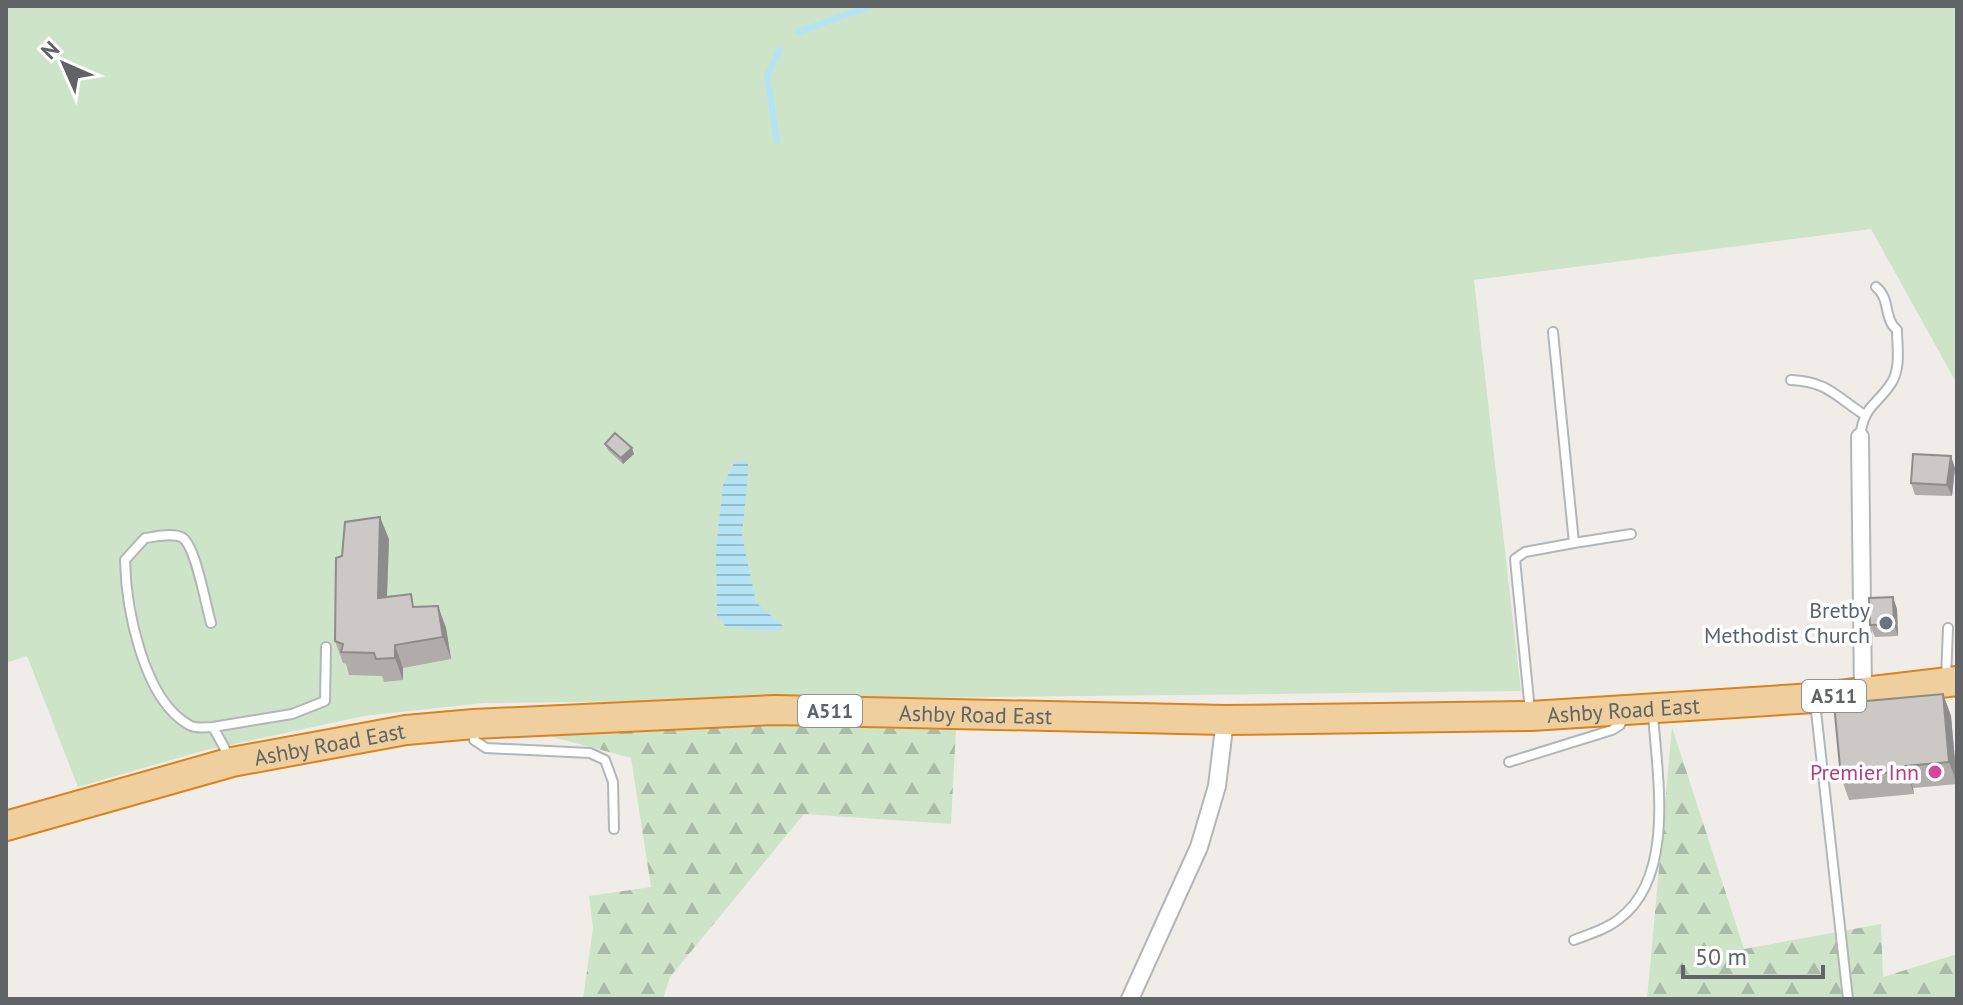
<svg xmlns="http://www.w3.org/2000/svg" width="1963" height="1005" font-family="'PT Sans',sans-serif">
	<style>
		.green { fill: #cde4c9 }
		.forest { fill: url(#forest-firs) }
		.water { fill: url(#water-rules) }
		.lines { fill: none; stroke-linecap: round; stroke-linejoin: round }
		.stream { stroke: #b4e3f5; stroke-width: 6 }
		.lane-casing { stroke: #b3b6b9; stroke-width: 12 }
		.street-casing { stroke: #b3b6b9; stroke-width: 20 }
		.highway-casing { stroke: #db821d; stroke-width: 32 }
		.lane { stroke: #fff; stroke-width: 8 }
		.street { stroke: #fff; stroke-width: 16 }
		.highway { stroke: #f0cf9f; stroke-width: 28 }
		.wall { fill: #afaca9 }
		.shaded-wall { fill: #8e8c8a }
		.building { fill: #cbc8c5; stroke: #8e8c8a; stroke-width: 2 }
		.worship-dot { fill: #6b7280; stroke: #fff; stroke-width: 3 }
		.hotel-dot { fill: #d1479c; stroke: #fff; stroke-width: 3 }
		.labels { text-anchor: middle; stroke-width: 7; stroke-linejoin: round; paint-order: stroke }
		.shield { fill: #fff; stroke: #909295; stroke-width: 2 }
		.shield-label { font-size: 20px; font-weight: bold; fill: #606467 }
		.worship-label { font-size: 22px; fill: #5b616d; stroke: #fff; text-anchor: end }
		.street-label { font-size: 22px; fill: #606467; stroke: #fff }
		.hotel-label { font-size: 22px; fill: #b23c85; stroke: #fff; text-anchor: end }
	</style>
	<defs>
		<pattern id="forest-firs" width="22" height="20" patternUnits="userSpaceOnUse" patternTransform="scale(2)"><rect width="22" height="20" fill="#cde4c9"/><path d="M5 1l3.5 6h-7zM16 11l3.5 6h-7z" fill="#aabca7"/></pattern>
		<pattern id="water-rules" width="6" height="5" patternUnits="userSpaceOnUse" patternTransform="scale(2)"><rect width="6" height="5" fill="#b4e3f5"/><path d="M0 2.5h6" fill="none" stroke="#96bcca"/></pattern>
	</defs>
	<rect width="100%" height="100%" fill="#f0ede9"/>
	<path class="green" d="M6 6H1957V384L1871 229 1474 280 1521 691 484 703 364 716 202 751 78 787 27 656 6 663Z"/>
	<path class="forest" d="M744 725 956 730 951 824 804 814 670 977 663 999H583L593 928 589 896 651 887 631 758 534 732Z
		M1672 727 1744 949 1881 924 1883 977 1957 954V999H1647Z"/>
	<path class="water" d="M742 460 748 464V472L742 536 756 602 785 628 774 631 726 627 717 616 716 549 723 485 734 463Z"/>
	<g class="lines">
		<path class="stream" d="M798 32 871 6
			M777 141 767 76 780 50"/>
		<g class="lane-casing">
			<path id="lane" d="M1791 380C1828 382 1834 395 1863 414
				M1860 437C1864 404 1877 406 1892 382 1901 367 1897 346 1897 330 1883 318 1891 299 1876 287
				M1574 543 1631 534
				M211 623C206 606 196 548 183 538 173 532 155 537 145 538L125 560C126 608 143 699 189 725 195 729 205 727 213 727L230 758
				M1946 678 1948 628
				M1815 702 1848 999
				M1530 711 1515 559 1525 552 1574 543 1553 332
				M213 727 292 714 325 701 326 647
				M474 729V740L486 748 590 753 605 760 613 782 614 829
				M1509 762 1612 730 1620 725 1624 715
				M1574 940C1589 934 1607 929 1619 919 1676 877 1657 775 1653 714"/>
		</g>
		<g class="street-casing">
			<path id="street" d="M1860 437 1863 693
				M1130 999 1199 847 1217 786 1225 720"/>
		</g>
		<g class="highway-casing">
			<g id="highway">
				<path id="s1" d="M6 826 232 762 406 730 474 724 775 710 1225 720 1531 716 1814 698 1957 681"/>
			</g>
		</g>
		<use href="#lane" class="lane"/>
		<use href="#street" class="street"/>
		<use href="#highway" class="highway"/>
	</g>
	<path class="wall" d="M605 444 634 454 623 464 608 450Z
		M1955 468 1952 496 1915 495 1911 483Z
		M389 539 387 597 416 607 438 606 446 628 451 659 403 668V680L384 682 382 676 349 675 346 664 343 663 335 641Z
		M1897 609 1898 636 1875 637 1870 625Z
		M1943 694 1951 716 1957 784 1913 788 1914 794 1849 800 1841 777Z"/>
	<path class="shaded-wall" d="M632 448 634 454 623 464 621 458Z
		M1951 456 1955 468 1952 496 1947 485Z
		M380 517 389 539 386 620 378 598Z
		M1893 597 1897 609 1898 636 1894 624Z
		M438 606 446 628 451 659 443 637Z
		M395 645 403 668V680L395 658Z
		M1943 694 1951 716 1957 783 1949 762Z
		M1905 766 1913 788 1914 794 1906 771Z"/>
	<path class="building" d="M615 433 632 448 621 458 605 444Z
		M1913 454 1951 456 1947 485 1911 483Z
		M380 517 378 598 411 594 413 607 438 606 443 637 395 645V658L376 659 374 653 341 652 343 644 335 641 336 558 342 556 345 522Z
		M1893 597 1894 624 1870 625 1869 598Z
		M1943 694 1949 762 1905 766 1906 771 1841 777 1834 704Z"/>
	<circle class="worship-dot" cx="1886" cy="623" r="8"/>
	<circle class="hotel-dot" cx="1935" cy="772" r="8"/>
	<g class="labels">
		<g class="shield">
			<rect x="1802" y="680" width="64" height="32" rx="6"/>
			<rect x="798" y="695" width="64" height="32" rx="6"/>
		</g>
		<g class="shield-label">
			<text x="1834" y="703">A511</text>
			<text x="830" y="718">A511</text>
		</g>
		<g class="worship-label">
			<text x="1870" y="618">Bretby<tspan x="1870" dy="25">Methodist Church</tspan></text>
		</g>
		<g class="street-label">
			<text dy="8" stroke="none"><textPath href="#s1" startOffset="1630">Ashby Road East</textPath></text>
			<text dy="8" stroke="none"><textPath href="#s1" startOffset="982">Ashby Road East</textPath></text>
			<text dy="8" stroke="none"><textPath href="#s1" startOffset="334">Ashby Road East</textPath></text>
		</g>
		<g class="hotel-label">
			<text x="1919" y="780">Premier Inn</text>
		</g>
	</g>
	<rect width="1963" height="1005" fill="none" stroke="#606467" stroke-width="16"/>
	<g transform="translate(64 64) rotate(315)" stroke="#ffffff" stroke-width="6" paint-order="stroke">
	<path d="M0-6L14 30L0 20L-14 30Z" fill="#606467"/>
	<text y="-12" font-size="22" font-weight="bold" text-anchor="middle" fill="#606467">N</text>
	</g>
	<path d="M1683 965v12h140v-12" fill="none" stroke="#606467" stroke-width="4"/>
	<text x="1695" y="965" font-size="24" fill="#606467" stroke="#ffffff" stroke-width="6" paint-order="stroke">50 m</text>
</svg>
